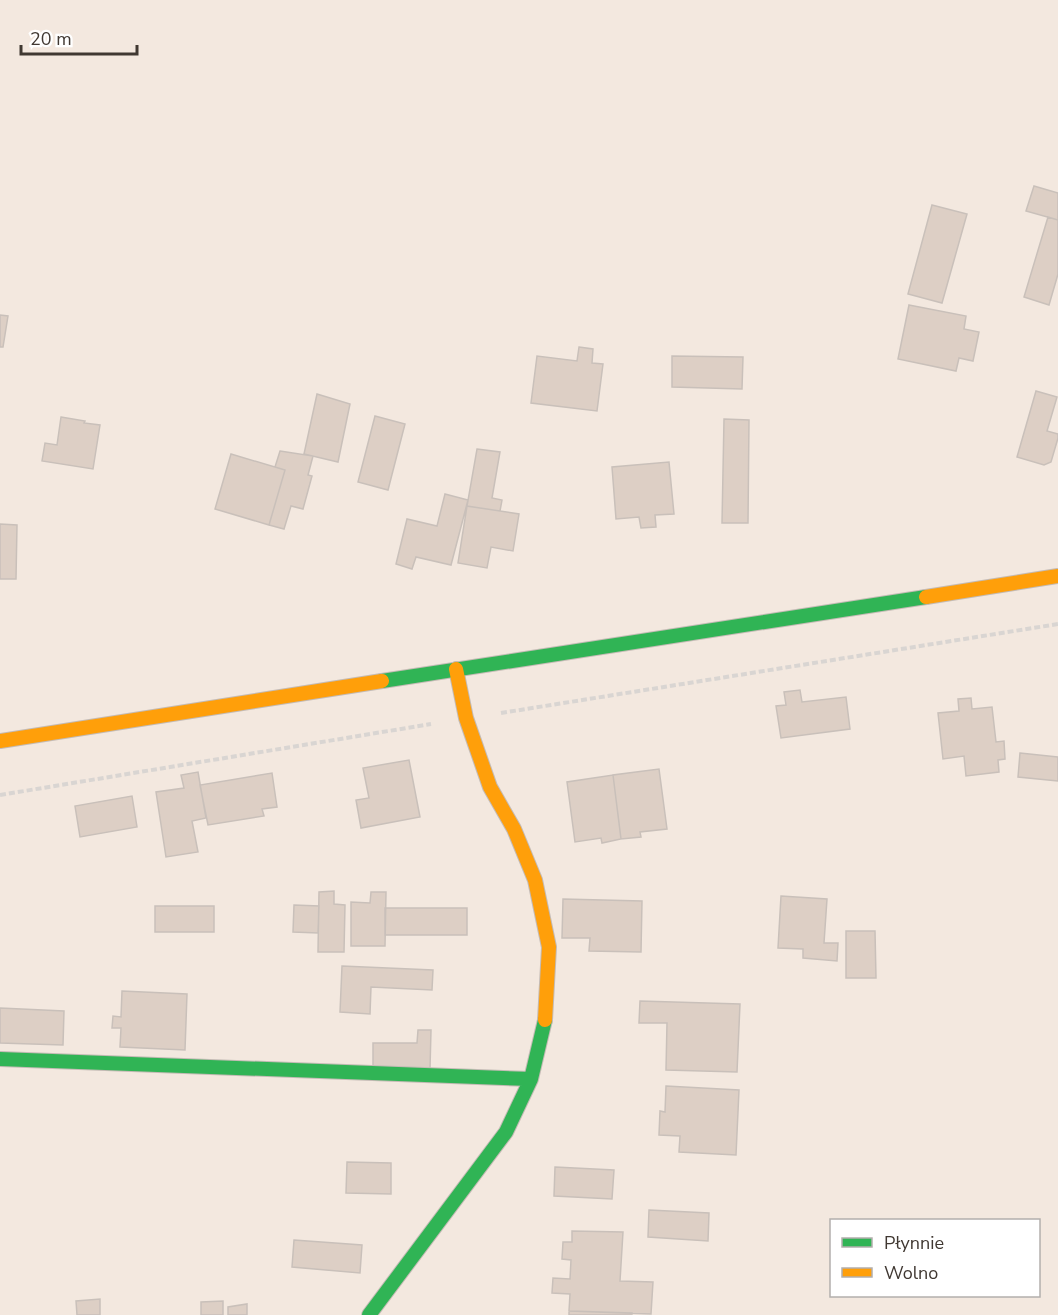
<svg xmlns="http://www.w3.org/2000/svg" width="1058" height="1315" font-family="'Nunito Sans',sans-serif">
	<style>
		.building { fill: #ddcfc5; stroke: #c9c0ba; stroke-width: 1.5 }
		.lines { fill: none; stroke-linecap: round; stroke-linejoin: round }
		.fast-casing { stroke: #c4bbb5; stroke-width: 16 }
		.slow-casing { stroke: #c4bbb5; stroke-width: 16 }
		.path { stroke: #d9d5d2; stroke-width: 4; stroke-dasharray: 6 3; stroke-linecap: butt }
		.fast { stroke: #30b455; stroke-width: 14 }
		.slow { stroke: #ff9f0a; stroke-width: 14 }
	</style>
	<rect width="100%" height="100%" fill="#f3e8df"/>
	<path class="building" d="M1034 186 1058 193V220L1026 211Z
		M932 205 967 214 942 303 908 294Z
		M1048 217 1058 220V274L1049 305 1024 297Z
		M909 305 966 316 964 329 979 332 973 361 959 358 956 371 898 359Z
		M0 315 8 316 3 347H0Z
		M579 347 593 349 592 363 603 364 597 411 531 403 537 356 577 361Z
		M672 356 743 357 742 389 672 387Z
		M1036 391 1057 397 1047 431 1058 434V438L1051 462 1044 465 1017 457Z
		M317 394 350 404 338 462 304 454Z
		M375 416 405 424 388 490 358 482Z
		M61 417 85 421 84 423 100 425 93 469 42 461 45 443 57 445Z
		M724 419 749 420 748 523H722Z
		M477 449 500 452 492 498 502 500 500 511 467 506Z
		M280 451 313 456 308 475 312 476 303 509 291 506 284 529 269 525 285 470 275 467Z
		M231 454 285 470 269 525 215 509Z
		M669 462 674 514 655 515 656 527 641 528 639 517 616 519 612 467Z
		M445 494 468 500 451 565 416 557 412 569 396 564 407 519 437 526Z
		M467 506 519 514 513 551 491 547 487 568 458 563Z
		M0 524 17 525 16 579H0Z
		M800 690 802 702 846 697 850 729 781 738 776 706 786 705 784 692Z
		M971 698 972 709 992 707 996 742 1004 741 1005 759 998 760 999 772 966 776 964 756 943 759 938 713 959 711 958 699Z
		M1020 753 1058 757V781L1018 777Z
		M409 760 420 817 361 828 356 800 369 798 363 768Z
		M659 769 667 829 640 832 641 837 621 839 613 775Z
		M198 772 206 818 192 821 198 852 166 857 156 792 184 788 181 775Z
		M272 773 277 807 262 809 264 816 208 825 200 785Z
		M613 775 621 839 602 843 601 838 575 842 567 782Z
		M132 796 137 827 80 837 75 806Z
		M334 891V904L345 905 344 952H318L319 892Z
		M371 892H386L385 946H351V902L370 903Z
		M781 896 827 899 824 943H838L837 961 803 958V949L778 948Z
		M563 899 642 901 641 952 589 951 590 938H562Z
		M294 905 319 906 318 933 293 932Z
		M155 906H214V932H155Z
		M385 908H467V935H385Z
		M846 931H875L876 978H846Z
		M342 966 433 970 432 990 371 987 370 1014 340 1012Z
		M122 991 187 994 185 1050 120 1047 121 1028H112L113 1016 121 1017Z
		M640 1001 740 1004 737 1072 666 1070 667 1023H639Z
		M0 1008 64 1011 63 1045 0 1043Z
		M418 1030H431L430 1069H373V1043H417Z
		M666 1086 739 1090 736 1155 679 1152 680 1136 659 1135 660 1111 665 1112Z
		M347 1162 391 1163V1194L346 1193Z
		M555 1167 614 1170 612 1199 554 1196Z
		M649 1210 709 1213 708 1241 648 1237Z
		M572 1231 623 1232 620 1281 653 1282 651 1314 569 1311 570 1294 552 1293 553 1278 570 1279 571 1260 562 1259 563 1242H572Z
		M294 1240 362 1245 360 1273 292 1267Z
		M100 1299V1315H77L76 1301Z
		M223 1301V1315H201V1302Z
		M247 1304V1315H228V1307Z
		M569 1311 632 1313V1315H569Z"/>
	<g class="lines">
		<g class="fast-casing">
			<path id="fast" d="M382 681 926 597
				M0 1059 531 1079
				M369 1315 506 1132 531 1079 545 1020"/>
		</g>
		<g class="slow-casing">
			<path id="slow" d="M926 597 1058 576
				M456 669 466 718 490 787 514 829 535 880 549 947 545 1020
				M0 741 382 681"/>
		</g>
		<path class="path" d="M501 713 1058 624
			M0 795 431 724"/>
		<use href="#fast" class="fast"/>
		<use href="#slow" class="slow"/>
	</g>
	<rect x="830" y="1219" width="210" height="78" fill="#ffffff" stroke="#b3afad" stroke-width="1.5"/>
	<rect x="842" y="1238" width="30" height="9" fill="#30b455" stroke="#b3afad" stroke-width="1.5"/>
	<text x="884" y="1249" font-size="18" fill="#403832">Płynnie</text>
	<rect x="842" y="1268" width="30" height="9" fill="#ff9f0a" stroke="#b3afad" stroke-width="1.5"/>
	<text x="884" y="1279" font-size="18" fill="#403832">Wolno</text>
	<path d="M21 45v9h116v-9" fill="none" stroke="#403832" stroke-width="3"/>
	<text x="30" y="45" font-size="18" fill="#403832" stroke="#ffffff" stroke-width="4.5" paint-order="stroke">20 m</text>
</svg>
